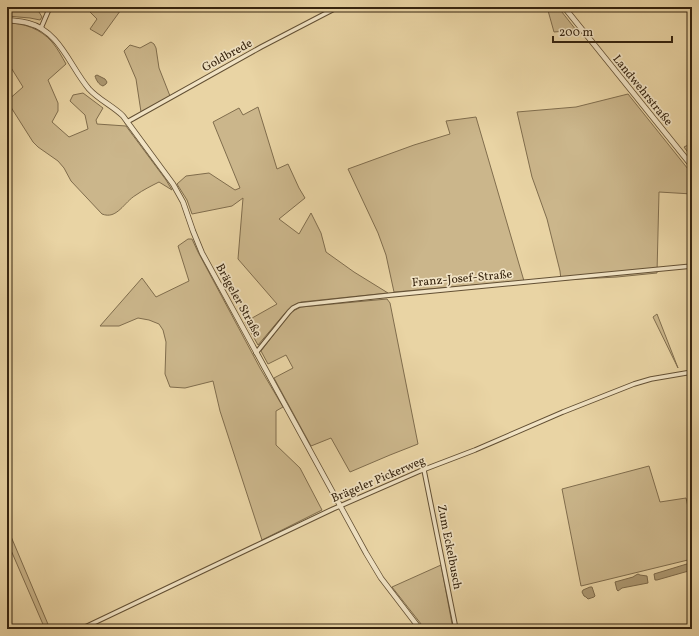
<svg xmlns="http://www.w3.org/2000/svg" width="699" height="636" font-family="Vollkorn,serif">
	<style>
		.green { fill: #cbb68b; stroke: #806d4d }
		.water { fill: #ac9871; stroke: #7d6a4a }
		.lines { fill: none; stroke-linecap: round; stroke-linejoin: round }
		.minor-casing { stroke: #635034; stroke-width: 5.5 }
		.tertiary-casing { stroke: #635034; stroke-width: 6 }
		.minor { stroke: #f1e3c4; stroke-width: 3.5 }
		.tertiary { stroke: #f1e3c4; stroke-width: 4.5 }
		.labels { text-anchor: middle; stroke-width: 3.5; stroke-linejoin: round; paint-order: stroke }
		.street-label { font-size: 12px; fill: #36240f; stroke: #f1e3c4 }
	</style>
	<rect width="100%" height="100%" fill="#e9d4a4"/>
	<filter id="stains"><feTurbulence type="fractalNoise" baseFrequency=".005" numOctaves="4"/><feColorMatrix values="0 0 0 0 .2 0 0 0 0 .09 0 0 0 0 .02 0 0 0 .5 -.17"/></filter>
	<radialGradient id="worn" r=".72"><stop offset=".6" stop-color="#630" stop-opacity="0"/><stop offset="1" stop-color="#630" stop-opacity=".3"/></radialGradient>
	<path class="green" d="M7 7H36L42 17 40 20 30 18 7 16Z
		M85 7H123L102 36 90 29 97 19Z
		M547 7H558L576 30 554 32Z
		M7 23C24 23 41 29 52 42 58 49 62 57 66 64L48 80 58 103V111L52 122 69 137 88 129 85 115 70 101 73 95 83 93 103 108 96 120 97 124 126 126 166 180 172 190 159 182C151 186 143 190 136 195 124 202 117 220 102 214L71 181 64 168 58 161 38 147 33 142 7 101 23 87 10 66 7 68Z
		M151 42 154 44 156 48 159 68 170 96 141 112 136 79 124 51 130 45 140 48Z
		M628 94 692 174V194L659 192 657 273 617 277 561 280 560 271 547 219 532 177 517 112 576 107Z
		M258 107 277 169 288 164 299 188 305 198 279 219 299 234 311 213 321 233 326 252 354 272 388 293 301 302 293 306 285 313 258 345 245 322 277 304 238 259 243 198 232 206 192 214 187 200 177 184 186 176 209 173 235 190 240 188 213 122 239 108 243 115Z
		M476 117 524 281 394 292 386 255 378 233 348 169 414 145 450 134 446 121Z
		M692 143V158L684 147Z
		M188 239H192L198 252 260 368 283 407 276 411V445L300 468 322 510 262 540 220 411 213 381 185 388 170 387 165 374 166 342 163 330 159 324 149 320 138 318 119 326H100L142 278 156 297 189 281 178 246Z
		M387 299 390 303 418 444 390 455 350 472 331 438 311 446 274 378 293 368 286 355 268 364 261 351 290 313 295 310 301 307Z
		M657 314 678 368 653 317Z
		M649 466 660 502 686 498 692 525V559L581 586 562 489Z
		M7 527 50 629H45L7 541Z
		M441 565 453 629H425L392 587Z"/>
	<path class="water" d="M97 75 105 79 107 82 106 84 103 86C99 85 96 80 95 76Z
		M690 563 692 565V570L657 580H655L654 574Z
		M638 574 640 575 647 576 648 583 622 588 618 591 617 590 615 582 633 577 636 575Z
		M590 587H592L595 596 594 597 588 599 586 597 584 596 582 592 583 590Z"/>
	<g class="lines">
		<g class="minor-casing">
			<path id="minor" d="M41 28 50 7
				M127 122 261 47 338 7
				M256 353 289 312 293 308 299 305 391 295 692 266
				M424 470 456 629
				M81 629 333 509 420 471 475 450 563 412 634 384 651 379 692 372"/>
		</g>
		<g class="tertiary-casing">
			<path id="tertiary" d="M564 7 692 166
				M7 20C14 21 21 21 28 23 60 31 70 67 89 89 99 100 113 106 123 116L173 184 183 202 193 231 202 253 366 553 381 578 420 629"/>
		</g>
		<use href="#minor" class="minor"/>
		<use href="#tertiary" class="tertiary"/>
	</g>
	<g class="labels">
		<g class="street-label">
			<text transform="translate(227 55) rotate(-29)" y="4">Goldbrede</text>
			<text transform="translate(643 90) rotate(51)" y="4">Landwehrstraße</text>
			<text transform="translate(462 278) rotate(-5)" y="4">Franz-Josef-Straße</text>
			<text transform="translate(239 300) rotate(61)" y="4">Brägeler Straße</text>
			<text transform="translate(378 479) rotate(-23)" y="4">Brägeler Pickerweg</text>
			<text transform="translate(450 547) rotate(79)" y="4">Zum Eckelbusch</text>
		</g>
	</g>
	<rect width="699" height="636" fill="none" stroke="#e9d4a4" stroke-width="24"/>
	<rect x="8" y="8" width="683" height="620" fill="none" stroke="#36240f" stroke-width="2"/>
	<rect x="12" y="12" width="675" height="612" fill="none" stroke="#36240f"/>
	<path d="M553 36v6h119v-6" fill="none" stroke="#36240f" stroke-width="2"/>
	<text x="559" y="36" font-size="12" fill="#36240f" stroke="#f1e3c4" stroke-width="3" paint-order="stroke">200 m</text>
	<rect width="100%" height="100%" filter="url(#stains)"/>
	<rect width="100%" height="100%" fill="url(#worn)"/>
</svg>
